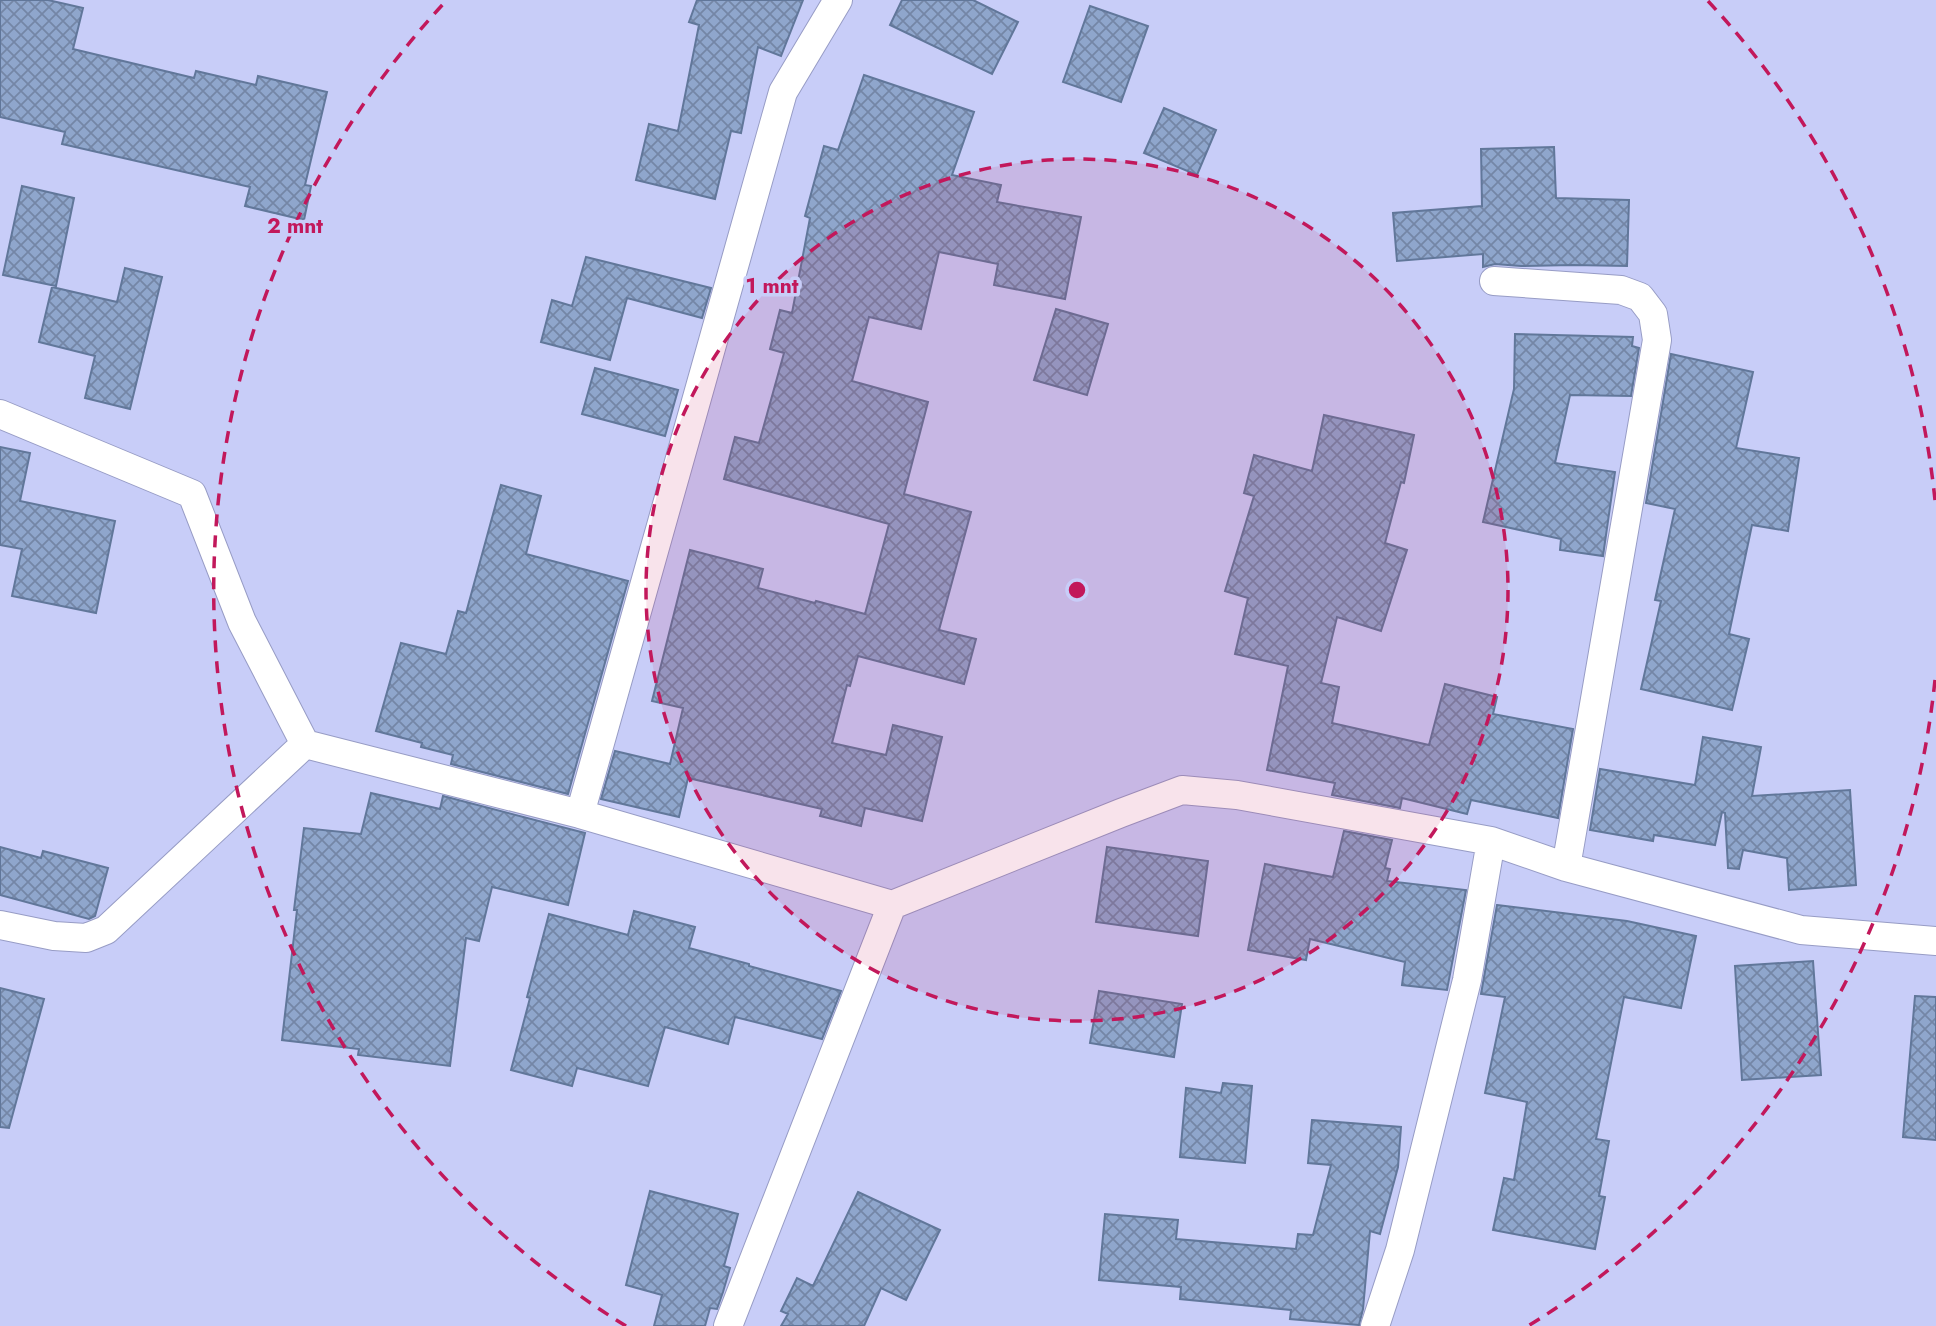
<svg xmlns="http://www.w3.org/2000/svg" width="1936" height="1326" font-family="Jost,sans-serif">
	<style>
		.building { fill: url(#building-cross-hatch); stroke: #61779a; stroke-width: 2 }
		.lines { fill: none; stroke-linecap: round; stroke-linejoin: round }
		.minor-casing { stroke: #979cc5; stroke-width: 30 }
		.minor { stroke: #fff; stroke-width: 28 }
		.ring { fill: none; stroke: #c2185b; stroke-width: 3.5; stroke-dasharray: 12 9 }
		.centre { fill: #c2185b; stroke: #c8cdf8; stroke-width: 3.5 }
		.ring-label { font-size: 21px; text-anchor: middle; font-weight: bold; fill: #c2185b; stroke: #c8cdf8; stroke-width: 7; stroke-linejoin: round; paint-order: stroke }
	</style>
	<defs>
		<pattern id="building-cross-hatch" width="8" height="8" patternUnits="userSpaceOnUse" patternTransform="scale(1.75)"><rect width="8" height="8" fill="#8fa6cc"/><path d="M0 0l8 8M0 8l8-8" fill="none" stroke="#7486a6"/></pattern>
	</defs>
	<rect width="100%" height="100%" fill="#c8cdf8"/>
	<path class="building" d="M0 0H48L83 8 73 49 194 78 196 71 256 85 258 76 327 92 305 185 311 186 304 220 245 206 250 187 62 144 65 132 0 117Z
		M697 0H803L781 56 758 47 741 133 731 131 715 199 636 180 649 124 678 131 699 25 689 22Z
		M902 0H973L1018 22 992 74 890 25Z
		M1090 6 1148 26 1121 102 1063 82Z
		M864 75 974 112 952 175 1001 185 997 202 1081 217 1065 299 994 285 998 264 939 252 921 329 869 317 852 381 928 402 904 494 971 512 939 630 976 639 964 684 858 656 850 686 847 685 832 743 886 755 893 725 942 737 922 821 865 808 861 826 820 816 822 809 688 778 679 817 601 799 615 751 670 764 683 708 652 701 690 550 763 569 758 588 815 603 816 601 865 614 889 524 724 479 735 437 759 443 784 353 770 349 780 310 792 313 810 218 805 216 824 146 838 150Z
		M1164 108 1216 130 1197 175 1144 153Z
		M1554 147 1556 198 1629 200 1627 266 1573 265 1521 266 1495 264 1483 267V254L1397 261 1393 213 1482 206 1481 149Z
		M22 186 74 198 56 286 3 275Z
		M586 257 711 288 702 318 627 298 610 360 541 342 552 300 572 306Z
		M125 268 162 277 130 409 85 398 95 356 39 342 52 287 117 302Z
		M1056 309 1108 324 1087 395 1034 380Z
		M1515 334 1633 337 1632 346 1639 348 1631 396 1570 395 1555 463 1615 472 1603 556 1560 550 1561 539 1483 522 1514 389Z
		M1671 354 1753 372 1736 448 1799 458 1788 531 1752 525 1729 634 1749 639 1732 710 1641 689 1661 601 1655 600 1675 509 1646 503Z
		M595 368 678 390 665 436 582 414Z
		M1324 415 1414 435 1404 483 1401 482 1385 543 1407 550 1381 631 1337 617 1321 683 1339 687 1332 723 1429 745 1445 684 1497 697 1493 714 1573 729 1558 818 1471 800 1467 814 1402 798 1400 808 1332 795 1335 783 1267 770 1288 666 1235 654 1248 598 1225 591 1254 496 1244 493 1254 455 1312 471Z
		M0 447 30 453 20 501 115 521 96 613 12 596 22 549 0 545Z
		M501 485 541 496 526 554 628 581 568 794 451 764 453 755 421 747 422 743 376 731 401 643 446 654 458 611 466 613Z
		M1703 737 1761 747 1752 796 1850 790 1856 885 1789 890 1787 858 1743 850 1739 869 1728 868 1725 813 1722 812 1715 845 1654 835 1653 841 1590 830 1600 769 1695 785Z
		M371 793 440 809 443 796 585 833 568 905 492 887 479 941 466 938 450 1066 358 1055 359 1049 282 1040 297 910H294L304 828 361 834Z
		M1344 831 1392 840 1385 868 1390 869 1387 881 1466 890 1447 990 1402 985 1405 962 1310 939 1306 960 1248 950 1265 864 1333 877Z
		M0 847 41 858 43 851 108 868 95 916 89 919 0 895Z
		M1107 847 1208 861 1198 936 1096 922Z
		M1497 905 1627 921 1696 936 1681 1008 1624 997 1596 1139 1609 1141 1599 1196 1605 1197 1595 1249 1493 1230 1504 1178 1514 1180 1527 1102 1485 1093 1505 997 1481 994Z
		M634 911 695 927 689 948 749 964V966L841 991 822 1039 735 1017 728 1044 665 1027 648 1086 577 1068 572 1086 511 1070 530 998 527 997 549 914 628 935Z
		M1813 961 1821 1075 1742 1080 1735 966Z
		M0 988 44 999 9 1128 0 1127Z
		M1099 991 1182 1004 1174 1057 1090 1043Z
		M1915 996 1936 997V1140L1903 1137Z
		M1223 1083 1252 1086 1245 1163 1180 1157 1186 1088 1221 1093Z
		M1312 1120 1401 1127 1398 1167 1380 1234 1370 1231 1363 1309 1359 1325 1290 1319 1291 1310 1180 1299 1181 1287 1099 1280 1105 1214 1178 1220 1176 1239 1296 1249 1298 1234 1313 1235 1331 1165 1308 1163Z
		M650 1191 738 1214 724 1266 730 1268 723 1292 717 1309 710 1308 705 1326H654L662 1295 626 1285Z
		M858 1192 940 1230 906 1300 881 1288 864 1326H781L788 1314 781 1311 797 1278 813 1286Z"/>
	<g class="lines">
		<g class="minor-casing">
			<path id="minor" d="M1494 281 1621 290 1640 297 1653 314 1657 340 1566 867
				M0 414 192 494 242 622 305 744 580 814 892 905 728 1326
				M580 814 783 92 838 0
				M892 905 1121 813 1182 790 1237 795 1491 841 1566 867 1801 930 1936 941
				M0 925 54 936 86 938 106 930 305 744
				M1375 1326 1400 1250 1467 980 1491 841"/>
		</g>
		<use href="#minor" class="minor"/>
	</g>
	<circle cx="1077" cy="590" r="431" fill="#c2185b" fill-opacity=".12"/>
	<g class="ring">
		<circle cx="1077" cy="590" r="431"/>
		<path d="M1935 680A863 863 0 0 1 1528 1326M626 1326A863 863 0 0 1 446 1M1708 1A863 863 0 0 1 1935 500"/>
	</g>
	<circle cx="1077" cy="590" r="10" class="centre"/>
	<g class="ring-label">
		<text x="295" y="233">2 mnt</text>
		<text x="772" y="293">1 mnt</text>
	</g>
</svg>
